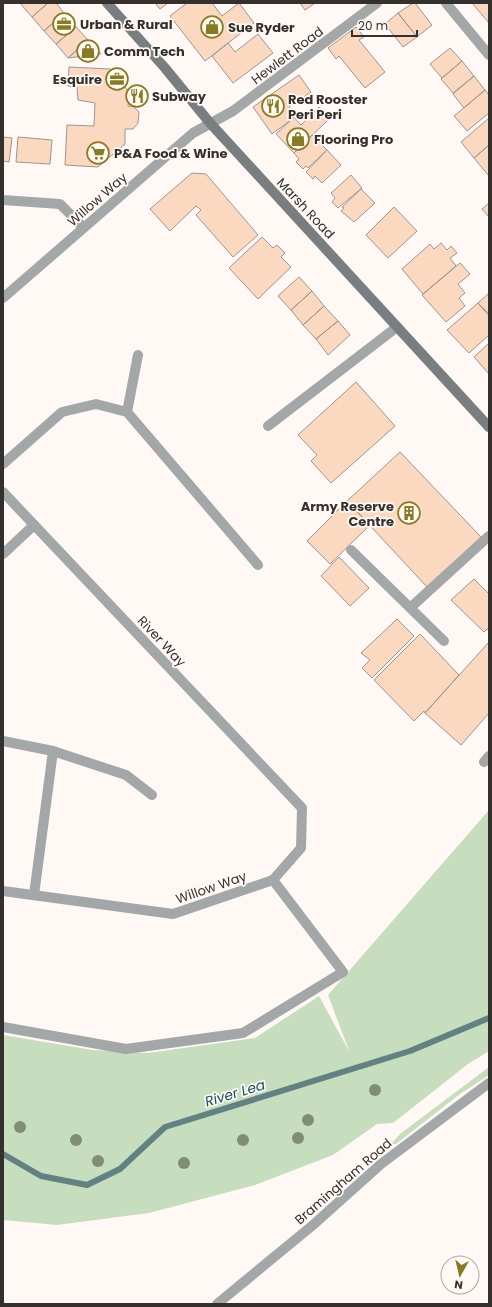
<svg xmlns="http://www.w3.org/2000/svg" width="492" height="1307" font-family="Poppins,sans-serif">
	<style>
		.green { fill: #c6ddbe }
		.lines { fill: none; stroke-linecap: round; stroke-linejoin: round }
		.stream { stroke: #628183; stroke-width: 6 }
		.building { fill: #fbd9c1; stroke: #9c9590 }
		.service { stroke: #a3a7a8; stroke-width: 10 }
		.minor { stroke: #a3a7a8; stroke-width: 10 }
		.tertiary { stroke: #a3a7a8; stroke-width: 10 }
		.secondary { stroke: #797f80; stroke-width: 10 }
		.tree { fill: #808e73 }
		.labels { text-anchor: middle; stroke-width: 3.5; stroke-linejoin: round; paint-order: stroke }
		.poi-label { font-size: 13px; font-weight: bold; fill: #33302e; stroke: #fff8f4; text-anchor: start }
		.street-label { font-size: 13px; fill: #33302e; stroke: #fff8f4 }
		.water-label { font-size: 14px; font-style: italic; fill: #125559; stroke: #fff8f4 }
	</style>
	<rect width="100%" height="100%" fill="#fff8f4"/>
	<path class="green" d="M489 810V1051L468 1064 393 1123 377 1124 333 1155 255 1185 149 1213 57 1225 3 1220V1035L93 1050 148 1053 255 1038 319 996 350 1053 328 995Z
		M489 1067V1075L460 1094 396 1144H391L400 1134Z"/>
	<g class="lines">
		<path class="stream" d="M3 1154 41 1176 87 1185 120 1169 165 1127 410 1051 489 1018"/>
	</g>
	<path class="building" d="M20 3H48L32 17Z
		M48 3H56L64 13 44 31 32 17Z
		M155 3H168L160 9Z
		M187 3H212L222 16 239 3 254 23 205 61 170 16Z
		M300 3H315L305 10Z
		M413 3H415L432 25 417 37 398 13Z
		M472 3H489V23Z
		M64 13 76 27 56 44 44 31Z
		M398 13 417 37 403 47 385 24Z
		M76 27 88 40 68 58 56 44Z
		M356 27 364 37 359 40 385 72 365 88 339 56 336 59 328 48Z
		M258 34 273 53 233 83 212 56 228 43 235 52Z
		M88 40 101 54 68 58Z
		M450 48 462 61 442 78 430 64Z
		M462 61 474 76 453 93 441 79Z
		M69 67 110 69 130 93 128 106 134 107 139 112 138 123 133 129H125V144L98 167 65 165 67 125 94 126 95 103 78 100 77 87 68 86Z
		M299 75 311 92 289 107 295 117 272 134 253 107Z
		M474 76 485 90 464 108 453 94Z
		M485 90 489 95V113L467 131 454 116Z
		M319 107 329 119 294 153 276 134 294 117 301 125Z
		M489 118V145L474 158 461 142Z
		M312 135 327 150 308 168 306 166 303 169 296 162 299 159 294 153Z
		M3 137 12 138 9 162 3 161Z
		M18 137 52 140 50 164 16 162Z
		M489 145V174L488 175 474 158Z
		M327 150 341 165 322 183 315 176 313 179 306 172Z
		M192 173 206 174 258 235 233 257 196 215 201 210 196 206 170 231 150 209Z
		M351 175 362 188 338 208 332 202 335 198 331 193Z
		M361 189 375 203 354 222 341 211 344 208 342 207Z
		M489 203V217L482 209Z
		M394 207 417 231 388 258 366 235Z
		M262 237 273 248 277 245 285 253 281 257 291 267 258 299 229 268Z
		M441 243 447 250 451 246 457 253 450 258 456 266 423 294 402 269 430 244 434 249Z
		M460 263 470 274 458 284 465 293 459 298 465 306 446 322 422 295Z
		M299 277 312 291 291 310 278 296Z
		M312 291 324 306 303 325 291 310Z
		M489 293V314L478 303Z
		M478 303 489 316V335L469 353 447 330Z
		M324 306 338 321 316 339 303 325Z
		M338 321 350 335 328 355 316 339Z
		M489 343V374L474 357Z
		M356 382 395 426 331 483 311 461 317 455 298 435Z
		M400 452 481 537 428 588 347 501Z
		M347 501 370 525 330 564 307 541Z
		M339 557 369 588 350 606 321 576Z
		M474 579 489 594V631L487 629 484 632 451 600Z
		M397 619 414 636 372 678 362 668 370 660 361 653Z
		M420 634 459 675 425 713 424 711 414 721 374 680Z
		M489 642V713L461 745 425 713Z"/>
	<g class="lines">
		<path class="service" d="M127 412 138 355
			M268 426 397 327
			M3 464 62 412 96 404 127 412 258 565
			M351 550 444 641
			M3 554 34 525
			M410 608 489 536
			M3 741 53 751 126 775 152 795
			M484 762 489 756
			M34 895 53 751
			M3 1027 126 1049 243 1033 343 972 273 880"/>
		<path class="minor" d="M446 3 489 55
			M3 200 60 204 83 227
			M3 298 193 133 233 111 377 3
			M3 492 302 808 301 848 273 880 173 914 3 891"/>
		<path class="tertiary" d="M217 1304 313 1225 381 1164 489 1083"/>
		<path class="secondary" d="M107 3 165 68 210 123 489 427"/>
	</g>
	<g class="tree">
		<circle cx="375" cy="1090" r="6"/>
		<circle cx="308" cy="1120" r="6"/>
		<circle cx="20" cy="1127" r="6"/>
		<circle cx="298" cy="1138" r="6"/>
		<circle cx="76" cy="1140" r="6"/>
		<circle cx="243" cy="1140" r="6"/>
		<circle cx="98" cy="1161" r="6"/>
		<circle cx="184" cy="1163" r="6"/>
	</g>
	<defs>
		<g id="office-ring" transform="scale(1.15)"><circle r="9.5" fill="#fff8f4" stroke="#877c21" stroke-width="1.5"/><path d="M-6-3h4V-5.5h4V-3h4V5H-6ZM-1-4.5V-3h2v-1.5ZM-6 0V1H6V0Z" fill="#877c21"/></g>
		<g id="shop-ring" transform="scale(1.15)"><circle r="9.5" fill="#fff8f4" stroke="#877c21" stroke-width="1.5"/><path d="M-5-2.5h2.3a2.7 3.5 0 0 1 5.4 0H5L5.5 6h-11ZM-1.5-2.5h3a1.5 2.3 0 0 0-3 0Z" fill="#877c21"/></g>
		<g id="restaurant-ring" transform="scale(1.15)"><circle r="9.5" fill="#fff8f4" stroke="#877c21" stroke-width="1.5"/><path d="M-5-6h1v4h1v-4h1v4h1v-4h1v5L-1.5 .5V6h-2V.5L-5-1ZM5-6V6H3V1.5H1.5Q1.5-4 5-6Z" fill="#877c21"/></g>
		<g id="supermarket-ring" transform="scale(1.15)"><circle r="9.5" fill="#fff8f4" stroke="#877c21" stroke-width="1.5"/><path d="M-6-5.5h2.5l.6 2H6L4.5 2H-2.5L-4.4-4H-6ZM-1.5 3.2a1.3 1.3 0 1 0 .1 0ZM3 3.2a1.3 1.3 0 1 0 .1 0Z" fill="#877c21"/></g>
		<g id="building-ring" transform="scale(1.15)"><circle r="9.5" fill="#fff8f4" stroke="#877c21" stroke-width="1.5"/><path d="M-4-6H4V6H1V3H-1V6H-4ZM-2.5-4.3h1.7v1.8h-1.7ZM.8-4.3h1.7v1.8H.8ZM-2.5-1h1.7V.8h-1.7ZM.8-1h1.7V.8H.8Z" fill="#877c21"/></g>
	</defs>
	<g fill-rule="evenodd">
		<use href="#office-ring" x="64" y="24"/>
		<use href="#shop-ring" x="212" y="27"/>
		<use href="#shop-ring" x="88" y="51"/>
		<use href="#office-ring" x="117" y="79"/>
		<use href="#restaurant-ring" x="137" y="96"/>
		<use href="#restaurant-ring" x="273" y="106"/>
		<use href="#shop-ring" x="298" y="139"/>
		<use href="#supermarket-ring" x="98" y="153"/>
		<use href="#building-ring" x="409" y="513"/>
	</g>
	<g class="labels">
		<g class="poi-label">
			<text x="80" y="29">Urban &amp; Rural</text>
			<text x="228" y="32">Sue Ryder</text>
			<text x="104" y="56">Comm Tech</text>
			<text x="102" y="84" text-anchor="end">Esquire</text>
			<text x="152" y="101">Subway</text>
			<text x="288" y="104">Red Rooster<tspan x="288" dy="15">Peri Peri</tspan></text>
			<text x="314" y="144">Flooring Pro</text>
			<text x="114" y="158">P&amp;A Food &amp; Wine</text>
			<text x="394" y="511" text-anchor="end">Army Reserve<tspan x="394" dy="15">Centre</tspan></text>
		</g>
		<g class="street-label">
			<text transform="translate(287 55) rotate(-37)" y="5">Hewlett Road</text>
			<text transform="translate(97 199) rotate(-41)" y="5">Willow Way</text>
			<text transform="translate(306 208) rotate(47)" y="5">Marsh Road</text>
			<text transform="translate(162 641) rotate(47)" y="5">River Way</text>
			<text transform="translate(211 887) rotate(-19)" y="5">Willow Way</text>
			<text transform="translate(343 1181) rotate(-41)" y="5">Bramingham Road</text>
		</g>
		<g class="water-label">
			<text transform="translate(235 1093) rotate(-17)" y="5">River Lea</text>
		</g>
	</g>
	<rect width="492" height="1307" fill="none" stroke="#33302e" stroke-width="8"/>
	<g transform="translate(460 1275) rotate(188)"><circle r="19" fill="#fff8f4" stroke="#ada8a5"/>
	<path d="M0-3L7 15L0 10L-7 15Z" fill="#877c21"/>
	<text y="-6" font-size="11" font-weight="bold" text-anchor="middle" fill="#33302e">N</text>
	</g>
	<path d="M352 30v6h65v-6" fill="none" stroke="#33302e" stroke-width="2"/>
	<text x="358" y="30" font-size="12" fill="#33302e" stroke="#fff8f4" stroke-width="3" paint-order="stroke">20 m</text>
</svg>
